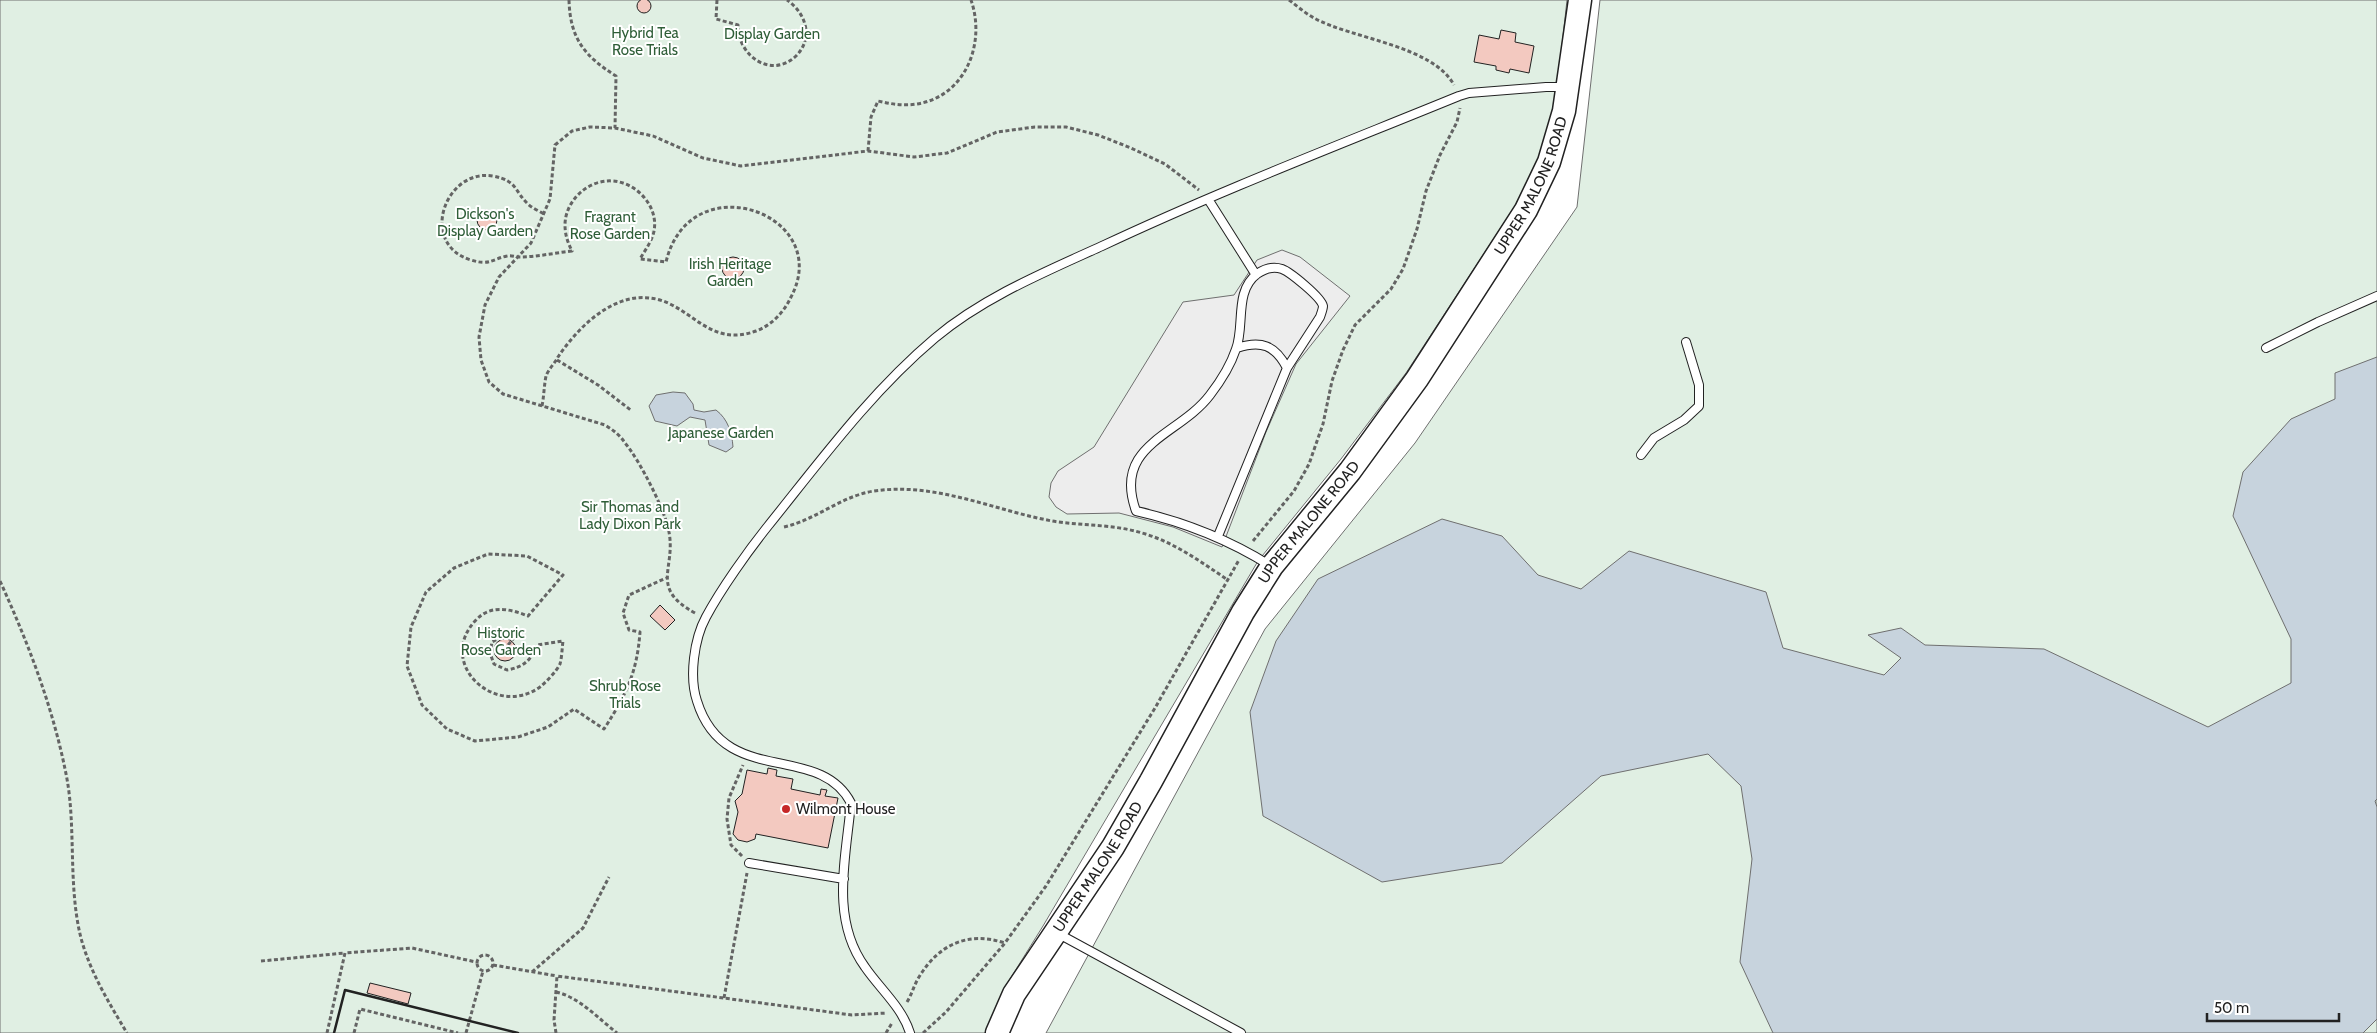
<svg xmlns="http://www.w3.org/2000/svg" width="2377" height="1033" font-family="Cabin,sans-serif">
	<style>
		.green { fill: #e0efe3; stroke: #6f6f6f }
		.parking { fill: #ededed; stroke: #6f6f6f }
		.water { fill: #c7d3dd; stroke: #6f6f6f }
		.building { fill: #f3c9c0; stroke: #222 }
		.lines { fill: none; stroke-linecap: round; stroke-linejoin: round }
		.lane-casing { stroke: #222; stroke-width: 10 }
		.secondary-casing { stroke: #222; stroke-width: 25 }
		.path { stroke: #646464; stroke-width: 3; stroke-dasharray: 4 2.5; stroke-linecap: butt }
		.lane { stroke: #fff; stroke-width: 8 }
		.secondary { stroke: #fff; stroke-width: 22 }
		.wall { stroke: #222; stroke-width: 2.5 }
		.poi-dot { fill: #c62828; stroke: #fff; stroke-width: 2 }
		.labels { text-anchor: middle; stroke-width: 4; stroke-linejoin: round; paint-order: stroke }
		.park-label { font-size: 15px; fill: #2f5e38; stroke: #fff }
		.street-label { font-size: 15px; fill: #222; stroke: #fff }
		.poi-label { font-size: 15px; fill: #222; stroke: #fff; text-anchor: start }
	</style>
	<rect width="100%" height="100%" fill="#fff"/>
	<path class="green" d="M0 0H1567L1555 109 1539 160 1515 206 1406 373 1341 459 1258 561 1043 926 1005 987 985 1033H0Z
		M1600 0H2377V1033H1046L1265 629 1415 443 1577 207Z"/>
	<path class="parking" d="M1282 250 1300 257 1350 296 1296 364 1266 432 1222 547 1173 527 1119 513 1067 514 1056 507 1049 497 1051 483 1058 471 1094 447 1183 302 1234 295 1257 260Z"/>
	<path class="water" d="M2377 357V799L2375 801 2377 807V1019L2363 1033H1773L1740 962 1752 859 1741 786 1708 754 1601 776 1502 863 1382 882 1263 816 1250 712 1276 641 1318 579 1442 519 1502 536 1538 575 1581 589 1629 551 1766 592 1783 648 1884 675 1901 658 1868 635 1901 628 1925 645 2044 649 2208 727 2291 683V639L2233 516 2243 472 2291 419 2335 399V373Z
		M673 392 685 393 693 404 694 410 704 412 716 410C728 419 732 433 733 447L726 452 709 445 705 420 690 417 677 426 655 421 649 406 656 395Z"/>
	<path class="building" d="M637 6a7 7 0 1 1 14 0a7 7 0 1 1-14 0Z
		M1501 30 1516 33 1515 42 1534 46 1529 73 1510 69 1509 73 1496 70V66L1474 62 1479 35 1499 39Z
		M477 220a10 10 0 1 1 20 0a10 10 0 1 1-20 0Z
		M722 268a11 11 0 1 1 22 0a11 11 0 1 1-22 0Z
		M660 605 675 620 665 630 650 616Z
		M494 650a11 11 0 1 1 22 0a11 11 0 1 1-22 0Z
		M768 768 777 770 776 776 793 779 791 789 820 795 821 789 827 790 825 796 838 798 828 848 756 834 755 839 747 842 738 840 733 834 738 812 735 801 742 794 747 770 767 774Z
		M370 983 411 993 408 1004 367 993Z"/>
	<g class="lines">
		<g class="lane-casing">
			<path id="lane" d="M1208 199 1256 275
				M1237 348C1261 340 1275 345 1287 368
				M2266 348 2318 322 2377 296
				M1641 455 1654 438 1684 420 1699 406V385L1686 342
				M1218 536 1287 368 1320 317C1321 314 1323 309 1323 306 1321 297 1290 272 1282 269 1273 266 1264 269 1257 274 1234 291 1245 326 1236 349 1231 364 1220 382 1210 395 1179 436 1112 444 1136 511 1185 522 1228 539 1271 566
				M749 863 844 879
				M1057 933 1241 1033
				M910 1033C902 1007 880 989 865 967 830 919 846 858 851 803 819 741 724 789 697 701 689 677 694 639 706 617 721 589 748 551 768 526 821 460 871 392 935 338 984 297 1045 272 1102 246 1219 191 1339 145 1459 96L1469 93 1546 87H1565"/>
		</g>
		<g class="secondary-casing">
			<g id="secondary">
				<path id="s1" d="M997 1033 1014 994 1113 847 1151 781 1243 612 1272 566 1350 471 1417 379 1526 210 1549 162 1564 111 1580 0"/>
			</g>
		</g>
		<path class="path" d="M569 0C570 38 584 56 616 76L615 128
			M717 0 716 19 738 25C738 57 772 79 796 56 814 38 806 13 787 0
			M1289 0C1297 6 1305 13 1314 18 1352 39 1432 45 1454 85
			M868 151 871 117 878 101C891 104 903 106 917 104 966 96 986 43 971 0
			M557 360 598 385 632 411
			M542 406C544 396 544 386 546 376 548 370 555 363 558 357 579 326 615 290 656 299 692 307 710 348 756 331 772 325 784 312 791 297 835 214 690 162 666 262L640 259C644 252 650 244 653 235 661 210 639 183 613 181 588 179 565 201 565 225 565 235 568 243 572 251 554 253 536 257 519 257 515 257 511 255 507 256 492 259 490 266 471 260 418 244 445 168 493 176 518 181 514 191 528 204 532 208 539 211 544 214
			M784 527C816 520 841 496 874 491 936 482 993 510 1052 521 1082 526 1113 524 1142 533 1174 542 1201 562 1228 580
			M1253 541 1294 491 1309 464 1323 424 1332 381 1343 350 1355 325 1391 289 1403 269 1417 229 1426 191 1440 155 1457 122 1460 108
			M0 581C29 645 54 710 67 779 76 829 68 887 81 938 90 972 109 1003 127 1033
			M695 613C649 588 676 569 669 532 666 512 639 459 625 443 620 435 613 430 605 425L503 394 489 382 481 360 479 337 485 305 499 277 531 243 550 199 555 145 572 131 590 127 615 128 653 136 703 158 741 166 868 151 914 157 947 153 997 132 1035 127H1066L1098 135 1131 148 1165 164 1199 190
			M504 650 513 639 503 636 492 642 490 653 494 664 507 670C523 667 531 661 537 645L563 641C562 648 562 657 560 664 556 672 547 681 540 687 495 719 435 663 476 620 491 604 510 609 528 616L563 575 527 556 488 554 454 568 426 592 411 627 407 666 422 705 447 729 475 741 518 737 548 727 574 709 604 729C626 695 637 673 640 632L629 630 623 613 629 595 666 578
			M742 856 731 845 727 819 729 798 743 765
			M477 963a8 8 0 1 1 16 0a8 8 0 1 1-16 0Z
			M261 961 345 953
			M493 965 557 976
			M532 972 583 928 609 877
			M556 992C579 997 599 1019 617 1033
			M724 998 747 873
			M907 1002C912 994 914 985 919 977 939 944 968 931 1005 943
			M327 1033 345 953 412 948 476 962
			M354 1033 360 1009 458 1033
			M466 1033 483 971
			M556 1033 554 1020 557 976 852 1015 887 1013
			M886 1033 892 1023
			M923 1033 946 1012 1005 943 1046 886 1155 708 1239 560"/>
		<use href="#lane" class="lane"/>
		<use href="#secondary" class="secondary"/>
		<path class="wall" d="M334 1033 345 990 518 1033"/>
	</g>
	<circle class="poi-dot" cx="786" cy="809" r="5"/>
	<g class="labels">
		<g class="park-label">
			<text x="645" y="38">Hybrid Tea<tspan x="645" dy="17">Rose Trials</tspan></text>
			<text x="772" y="39">Display Garden</text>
			<text x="485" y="219">Dickson's<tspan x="485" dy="17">Display Garden</tspan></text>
			<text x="610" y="222">Fragrant<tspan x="610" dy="17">Rose Garden</tspan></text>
			<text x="730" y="269">Irish Heritage<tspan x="730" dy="17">Garden</tspan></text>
			<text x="721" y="438">Japanese Garden</text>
			<text x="630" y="512">Sir Thomas and<tspan x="630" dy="17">Lady Dixon Park</tspan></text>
			<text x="501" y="638">Historic<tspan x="501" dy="17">Rose Garden</tspan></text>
			<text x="625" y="691">Shrub Rose<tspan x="625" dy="17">Trials</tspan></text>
		</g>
		<g class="street-label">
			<text dy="5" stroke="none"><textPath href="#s1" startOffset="1005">UPPER MALONE ROAD</textPath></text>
			<text dy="5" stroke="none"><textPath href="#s1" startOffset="600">UPPER MALONE ROAD</textPath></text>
			<text dy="5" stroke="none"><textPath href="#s1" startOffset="195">UPPER MALONE ROAD</textPath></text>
		</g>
		<g class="poi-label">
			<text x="796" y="814">Wilmont House</text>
		</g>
	</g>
	<path d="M2207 1013v8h132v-8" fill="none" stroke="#222222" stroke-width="2.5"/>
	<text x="2214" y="1013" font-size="15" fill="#222222" stroke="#ffffff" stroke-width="4" paint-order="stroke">50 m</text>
</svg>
